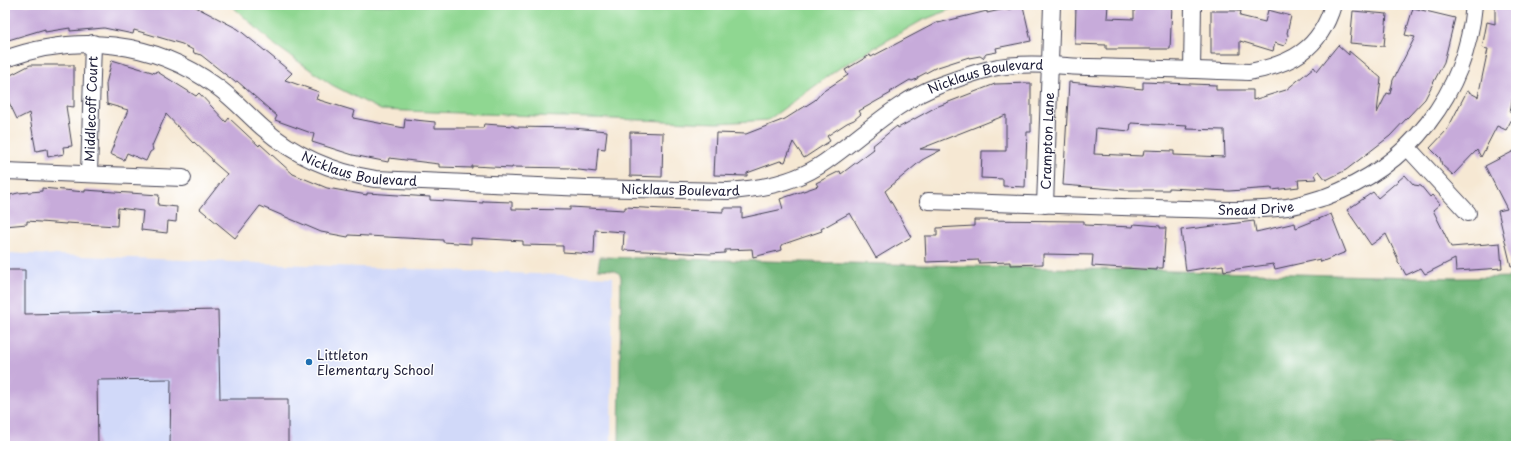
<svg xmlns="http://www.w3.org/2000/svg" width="1521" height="451" font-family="'Playpen Sans',sans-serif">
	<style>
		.built { fill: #d1d9f9 }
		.green { fill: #8fd791; stroke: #587c66 }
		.forest { fill: #73b87b; stroke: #4a6d5b }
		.building { fill: #c7abda; fill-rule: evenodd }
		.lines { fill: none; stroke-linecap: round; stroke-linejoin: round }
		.minor-casing { stroke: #424052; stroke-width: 18 }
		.minor { stroke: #fff; stroke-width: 16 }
		.poi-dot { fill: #1f6fb2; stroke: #fff; stroke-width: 1.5 }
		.labels { text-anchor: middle; stroke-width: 3; stroke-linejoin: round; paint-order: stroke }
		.street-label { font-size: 13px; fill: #22223b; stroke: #fff }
		.poi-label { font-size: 13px; fill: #22223b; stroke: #fff; text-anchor: start }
	</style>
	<rect width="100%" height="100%" fill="#fff"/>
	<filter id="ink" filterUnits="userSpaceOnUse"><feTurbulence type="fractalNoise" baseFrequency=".025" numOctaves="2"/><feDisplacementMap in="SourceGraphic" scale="8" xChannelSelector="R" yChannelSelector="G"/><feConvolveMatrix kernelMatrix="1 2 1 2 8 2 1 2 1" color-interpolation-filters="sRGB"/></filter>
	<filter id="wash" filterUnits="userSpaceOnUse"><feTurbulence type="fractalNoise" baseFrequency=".012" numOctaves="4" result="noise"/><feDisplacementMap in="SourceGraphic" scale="16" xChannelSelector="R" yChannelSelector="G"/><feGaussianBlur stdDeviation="0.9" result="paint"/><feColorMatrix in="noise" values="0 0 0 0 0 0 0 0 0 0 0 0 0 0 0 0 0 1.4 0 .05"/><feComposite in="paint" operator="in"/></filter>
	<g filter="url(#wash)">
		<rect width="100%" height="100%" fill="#f6e8d3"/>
		<path class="built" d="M5 253 613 277 611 446H5Z"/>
		<path class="green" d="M231 5H961L921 21 841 67 768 120 718 123 381 110 332 85 275 45Z"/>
		<path class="forest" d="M600 257 1459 278 1516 277V446H619L621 277C618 268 607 270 598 269Z"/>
		<g id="blocks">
			<path class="building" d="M5 5H192L238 29 270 55 292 73 285 80 319 92 316 99 355 111 353 118 404 128 405 119 435 122V128H483L484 124 514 126V127L573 128 607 131 605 149 598 148 596 172 570 169V168L512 167V168L472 166V168L439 167V164L389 158 388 162 353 155 312 142 314 134 275 120 277 116 237 81 235 82 201 55 194 53 193 50 182 44 134 30 133 34 104 28 70 31V28L45 32V29L5 41Z
				M1076 5H1108L1107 18 1134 19V5H1172L1170 49H1106V45L1075 44Z
				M1495 5H1516V80L1510 112 1514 115 1506 130 1497 126 1481 157 1477 150 1453 175 1442 165 1440 158 1430 148 1447 130 1467 91 1478 97 1488 49 1482 48 1487 22 1495 24Z
				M1023 6 1031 41 996 48 997 52 986 54 983 58 980 56 969 58V57L935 68 918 77 917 79 912 81 910 80 890 92 891 93 859 111 861 114 854 120 847 123 827 136 830 141 804 158 793 142 785 162 780 161 747 173V176L714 175 716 133 746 134 785 119 815 100 822 92 848 75 845 70 870 55 871 57 938 22V23L987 11V13L1005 9 1006 10Z
				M1413 8 1455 18 1444 62 1425 99 1390 136 1346 170 1326 180 1319 171 1315 174 1317 179 1298 180 1299 187 1272 190V188L1229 191 1169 188V190H1125L1063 185 1069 82 1143 89V82L1216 85V90H1253V100L1286 90 1314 67 1317 71 1338 45 1349 55V51L1381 78 1377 113 1387 93 1390 94 1393 80 1415 37 1405 35ZM1131 123 1187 126 1186 129 1224 130 1225 157 1174 155V151L1144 150 1143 156 1094 154 1096 128 1130 131Z
				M1268 10 1291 16 1287 33 1288 35 1287 40 1284 46 1275 43 1273 51 1240 41V54H1211V11H1241L1240 16 1265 22Z
				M1353 11 1387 14 1384 46 1350 43Z
				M112 60 155 73 156 71 196 96 199 93 226 122 229 118 259 146 260 144 293 174 327 188 367 195V193L430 197V200L483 203V201L512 202V209L570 210V207L625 210V207L723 212V208H742V218L783 209 780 199 818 186 816 183 840 171 841 174 874 149 872 146 897 126 898 128 936 107 995 84 1031 83V132H1027L1025 187 1003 186V179L981 178 982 151H1006V115L920 149 941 150 922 160 885 191 911 237 876 258 850 213 821 229 822 231 781 245 782 250 753 257 752 249 725 250V253L709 254 623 250 624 232 595 230 594 254 563 252V246L523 245V241L471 238V244L443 242V240L349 235 348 237 321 232 260 206 235 238 200 209 227 174 212 161V159L194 142 193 143 166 114 152 146 153 150 150 152 146 161 127 153 124 160 110 154 128 110 107 104 106 84Z
				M30 65H74V107L66 106 72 146 63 147 64 154 48 157 47 149 36 151 29 113 17 119 5 94V78Z
				M630 132 663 133 662 177 630 176Z
				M1516 150V265L1511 266 1498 211 1507 209 1485 166Z
				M1405 175 1414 185 1421 186 1430 197 1432 195 1440 204 1433 210 1451 247 1500 243 1502 268 1456 271 1455 259 1425 274 1421 268 1406 275 1401 266 1398 263V259L1386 234 1371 245 1347 210 1373 192 1378 198Z
				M42 188 85 192V190L159 195 158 205 177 207 176 222 168 221 167 233 141 230 143 211 118 208 117 226 66 223V224L27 221V224L5 226V200H10V195L18 193 42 191Z
				M1331 214 1346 252 1321 262 1320 259 1275 269 1273 264 1224 271 1223 265 1186 271 1181 230 1254 221 1256 232 1295 223 1296 228Z
				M974 220 1084 221V225L1133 227 1134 224 1160 226V228H1166L1163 268H1157V270L1092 266 1093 255 1043 254V264L1010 265V262L979 263V260L926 262 925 236H937V228L974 226Z
				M5 270H25V314L218 310 220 399H288V446H170L171 379 97 380 98 446H5Z"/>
		</g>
	</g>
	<g filter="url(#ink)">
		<use href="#blocks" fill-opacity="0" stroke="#424052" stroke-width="1"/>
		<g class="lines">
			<g class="minor-casing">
				<g id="minor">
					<path id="s1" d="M5 59C77 33 153 40 216 86 233 98 247 114 263 128 295 156 333 172 375 179L586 188 728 191C762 189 797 182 825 162 863 136 896 101 940 85 959 78 978 71 998 67 1027 62 1059 66 1089 67 1142 68 1195 70 1249 72 1292 64 1320 49 1333 5"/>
					<path d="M1192 70 1193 5"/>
					<path d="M1407 147 1468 213"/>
					<path d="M5 171 183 178"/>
					<path id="s2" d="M89 174 93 43"/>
					<path id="s3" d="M928 201C992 203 1057 205 1122 207 1162 208 1201 210 1241 210 1256 209 1271 209 1287 207 1300 205 1312 201 1325 197 1409 167 1466 94 1474 5"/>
					<path id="s4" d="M1045 205 1052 5"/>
				</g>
			</g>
			<use href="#minor" class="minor"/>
		</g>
	</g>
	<circle class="poi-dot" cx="309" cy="362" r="4"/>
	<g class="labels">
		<g class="street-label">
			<text dy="5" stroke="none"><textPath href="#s1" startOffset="1051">Nicklaus Boulevard</textPath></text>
			<text dy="5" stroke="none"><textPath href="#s2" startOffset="65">Middlecoff Court</textPath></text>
			<text dy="5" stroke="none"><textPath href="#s4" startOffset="64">Crampton Lane</textPath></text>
			<text dy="5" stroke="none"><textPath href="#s1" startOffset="392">Nicklaus Boulevard</textPath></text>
			<text dy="5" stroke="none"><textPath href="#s1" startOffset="715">Nicklaus Boulevard</textPath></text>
			<text dy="5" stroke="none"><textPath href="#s3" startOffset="328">Snead Drive</textPath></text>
		</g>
		<g class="poi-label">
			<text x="317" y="360">Littleton<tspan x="317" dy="15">Elementary School</tspan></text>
		</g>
	</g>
	<rect width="1521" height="451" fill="none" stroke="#fff" stroke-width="20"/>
</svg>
